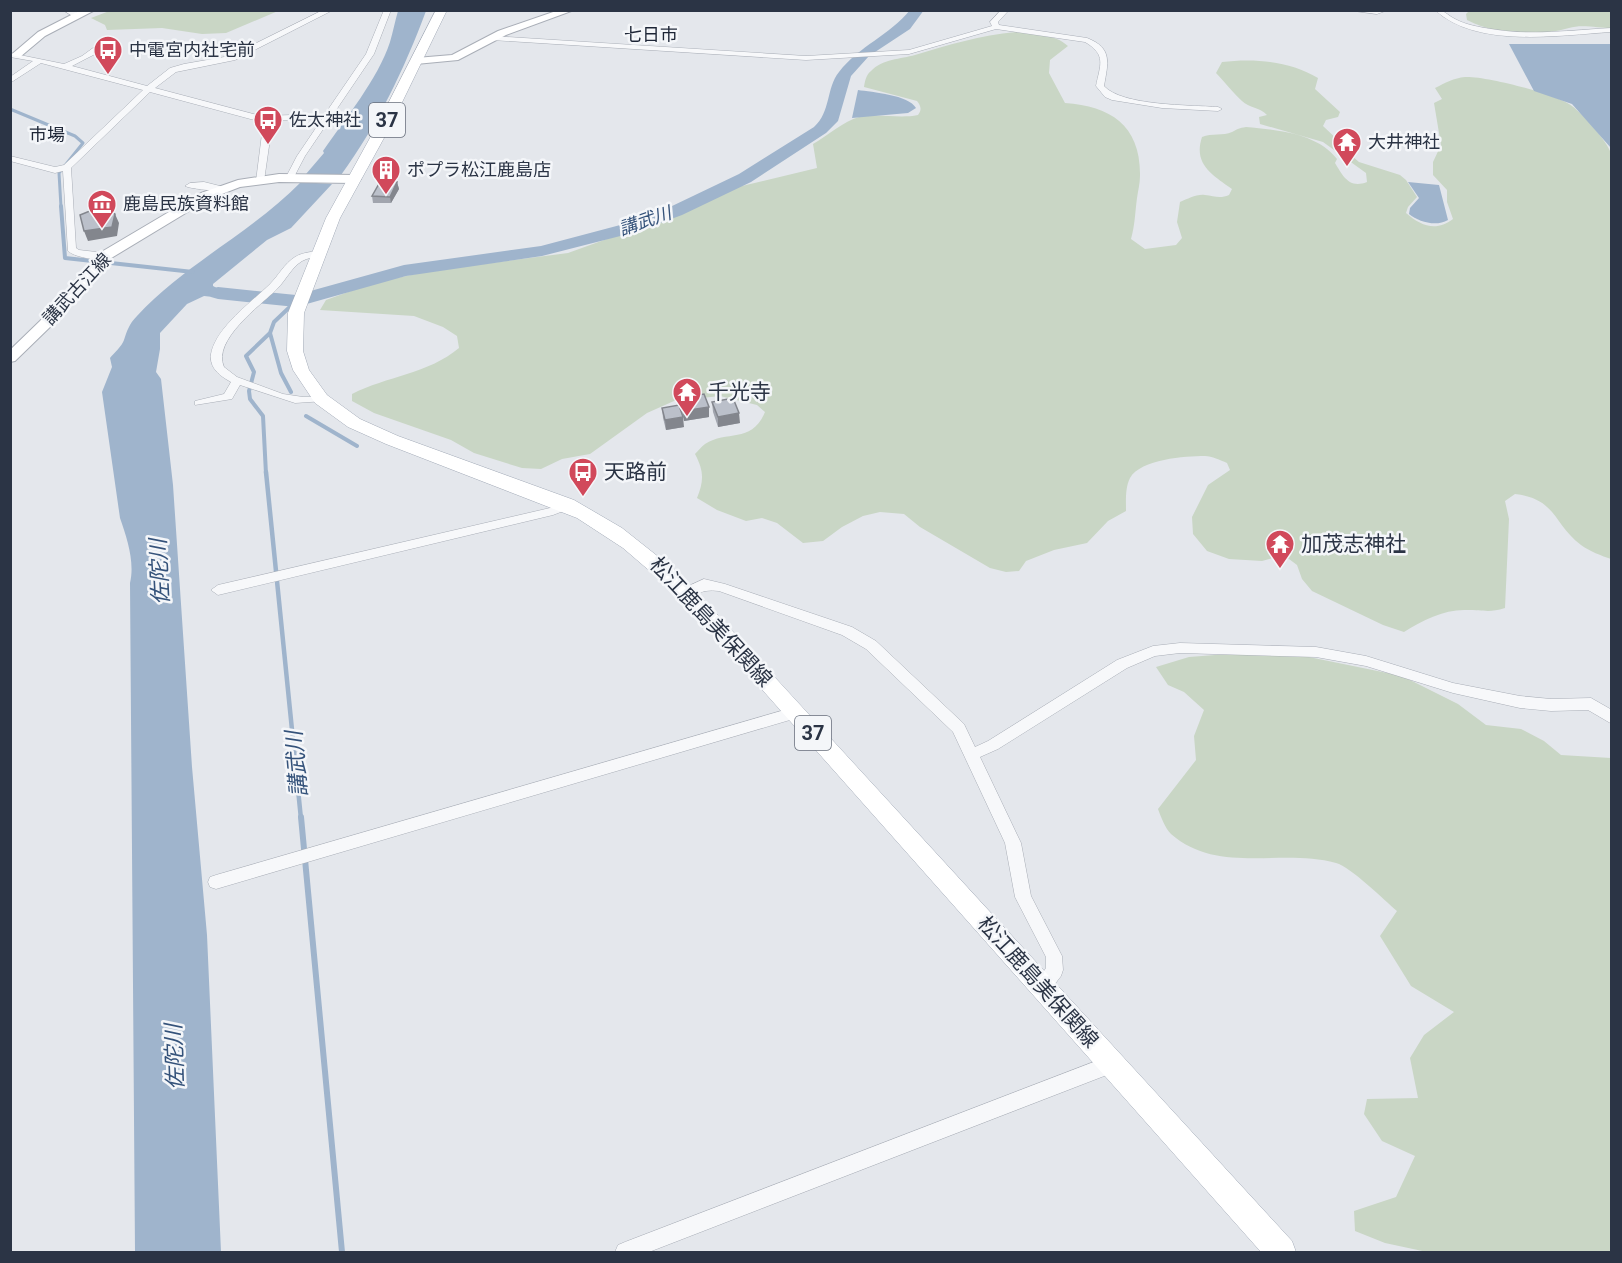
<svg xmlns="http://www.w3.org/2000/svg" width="1622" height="1263" font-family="Roboto,'Noto Sans JP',sans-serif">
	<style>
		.green { fill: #c9d6c5 }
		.water { fill: #9fb4cc }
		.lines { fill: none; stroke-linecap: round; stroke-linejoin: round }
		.stream-far3 { stroke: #9fb4cc; stroke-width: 3 }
		.stream-far2 { stroke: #9fb4cc; stroke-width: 4 }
		.stream-far1 { stroke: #9fb4cc; stroke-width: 4.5 }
		.stream { stroke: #9fb4cc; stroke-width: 6 }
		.river { fill: #9fb4cc; fill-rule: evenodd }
		.street-casing { stroke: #a9aeb7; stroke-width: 1 }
		.secondary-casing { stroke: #a9aeb7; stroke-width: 2 }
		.primary-casing { stroke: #a3abb8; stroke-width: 1 }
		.street { fill: #f7f8fa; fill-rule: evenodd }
		.secondary { fill: #fff; fill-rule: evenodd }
		.primary { fill: #fff; fill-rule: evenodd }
		.wall { fill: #a1a5ae }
		.shaded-wall { fill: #83868d }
		.building { fill: #bbc0ca; stroke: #83868d; stroke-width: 1.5 }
		.labels { text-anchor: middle; stroke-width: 5; stroke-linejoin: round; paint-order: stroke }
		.far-neighbourhood-label { font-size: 18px; fill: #1d2536; stroke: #f4f6f9 }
		.far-poi-label { font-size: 18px; fill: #2b3445; stroke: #f4f6f9; text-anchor: start }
		.far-water-label { font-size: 18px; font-style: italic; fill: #34527a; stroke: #f4f6f9 }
		.far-street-label { font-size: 18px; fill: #2b3445; stroke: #f4f6f9 }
		.shield { fill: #f4f6f9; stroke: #676e7b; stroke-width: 1.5 }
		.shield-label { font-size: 20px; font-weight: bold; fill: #2b3445 }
		.poi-label { font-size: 21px; fill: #2b3445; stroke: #f4f6f9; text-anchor: start }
		.street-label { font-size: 21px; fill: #2b3445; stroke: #f4f6f9 }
		.water-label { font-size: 22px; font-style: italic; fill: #34527a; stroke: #f4f6f9 }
	</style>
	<rect width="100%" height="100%" fill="#e4e7ec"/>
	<path class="green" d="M112 10H278V11L226 33 202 34 162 28 107 30 105 25 91 18Z
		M1470 10 1611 11V28C1599 28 1581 24 1569 28 1537 37 1498 36 1467 20L1466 14Z
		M1016 32C1033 33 1055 34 1068 46L1050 60 1049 73 1065 103C1111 106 1141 126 1140 176 1140 183 1138 191 1137 198 1135 213 1135 225 1131 239L1145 249 1176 245 1182 238 1177 222 1180 202C1188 199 1196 194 1205 195 1214 196 1220 199 1229 195L1232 189C1212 175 1193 164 1202 137 1212 133 1223 136 1232 132 1238 129 1239 128 1246 127 1277 130 1317 133 1337 159L1335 163C1343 176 1349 189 1367 182L1366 173 1323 142 1260 124 1259 117 1267 115C1260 107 1249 108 1242 101 1232 92 1225 82 1216 73L1222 62C1254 58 1290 61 1318 78L1315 89 1340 112 1338 117 1326 120 1323 126 1340 142 1349 147 1352 156 1359 162 1400 175 1406 180 1417 197 1408 207 1406 213C1421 226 1436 232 1453 219L1447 202V190L1433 175V162L1441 145 1434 103 1442 99 1435 88C1445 83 1454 78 1465 77 1486 76 1551 93 1569 104 1582 112 1606 140 1611 153V559C1602 556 1589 551 1581 545 1553 524 1557 499 1515 494L1505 501 1509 519 1505 608C1489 613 1484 610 1467 610 1445 609 1423 620 1404 632L1383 625 1312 591 1302 579 1297 565 1289 559 1277 557 1262 561 1229 559 1207 551 1193 534 1192 517 1208 485 1230 470 1227 463C1220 460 1212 456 1205 456 1185 456 1141 459 1130 478 1125 488 1126 501 1126 511L1108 521 1087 543 1054 550 1026 561 1019 571 1006 572 990 568 920 527 904 514 880 512 863 516 842 527 823 541 803 543 777 523 762 518 746 521 717 510 697 498C704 481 704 471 695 454 698 451 702 446 705 444 727 430 752 444 765 412L757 405 720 396 674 401 647 413 590 454 562 459 541 469 522 468 474 453 451 440 374 413 352 401V394C387 376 428 374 459 348L457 336 443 327 414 316 320 310 326 300 373 283 430 271 568 253 690 209 725 190 817 168 813 144C827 136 844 121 859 117 878 113 899 119 918 115 922 110 921 106 917 101L864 87C865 81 866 75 871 71 882 59 901 59 915 55 949 45 980 35 1016 32Z
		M1254 652 1304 656 1402 676 1458 704 1486 725 1521 729 1544 741 1561 755 1611 758V1252H1427L1385 1243 1355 1231 1354 1211 1396 1197 1415 1156 1382 1141 1364 1114 1367 1099 1418 1098 1410 1058 1424 1035 1454 1012 1411 986 1380 936 1397 911C1384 900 1351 867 1336 863 1281 848 1218 875 1171 834 1165 828 1161 817 1158 809L1196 760 1194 736 1204 710 1184 692 1168 685 1156 667 1189 657Z"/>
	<path class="water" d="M398 11H426C404 70 378 124 341 175L306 174 324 153 323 151C345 119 378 79 390 42 393 32 395 21 398 11Z
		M1509 44H1611V148L1572 104 1534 91Z
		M858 90C872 92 909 95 916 108L908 113 852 118Z
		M301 182 332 184 291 228 267 240 213 284V286L223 291 255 295 250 301 204 296 187 304 160 333V349L156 372 161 379 173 485 192 767 207 935 221 1252H135L130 583C135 562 127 538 120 518L102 392 112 367 110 358C114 353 122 346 124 340 127 331 129 324 137 316 185 264 252 232 301 182Z
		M1408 182 1439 185 1448 220C1436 227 1419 222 1409 214L1410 208 1419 198Z"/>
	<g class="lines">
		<path class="stream-far3" d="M10 109 75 136 83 143 59 173 61 207"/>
		<path class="stream-far2" d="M61 206 65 258 193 272
			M270 333 281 373 291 392
			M306 416 357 446
			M266 474 263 416 250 399 249 391 254 372 246 356 270 333 274 322 294 303"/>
		<path class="stream-far1" d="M266 472 301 819"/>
		<path class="stream" d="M301 817 342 1252"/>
		<path class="river" d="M910 10H924L910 29 869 56 851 76 838 121 826 133 751 182 682 215 636 232 542 256 406 276 296 307 218 299 211 297 208 293 211 289 218 287 296 295 404 265 541 246 624 224 670 207 739 174 814 127C831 112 826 88 839 72 859 46 890 35 910 10Z"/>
		<g class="street-casing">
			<path id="street" d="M63 10H73L81 15 74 17Z
				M323 10H333L235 60 176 72 155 88 261 116 325 114 366 54 384 10H391L374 54 305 156 293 179 286 177 297 156 322 119 268 121 271 125V132L264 181 260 184 256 181 263 126 258 121 150 92 71 168 76 248 79 250 105 253 110 256C101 262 76 258 68 251L63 171 55 173 10 161V156L55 167 64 165 143 90 41 63 10 83V77L33 61 10 57V53L64 64 82 56 93 48 111 43H114V47L99 52 72 66 147 86 170 68 184 64 230 56Z
				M1001 10H1009L998 22 999 25 1087 38C1113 48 1108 63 1104 86 1122 106 1190 105 1218 107L1222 109 1218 111 1162 108 1112 100 1105 97 1096 86C1100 65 1107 55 1085 42L996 29 909 54 806 60 492 40 488 38 492 36 806 56 909 50 992 26 990 22Z
				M1347 10H1388L1377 14Z
				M1435 10C1445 10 1447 15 1455 19 1466 25 1479 27 1491 29 1530 36 1572 30 1612 28V32C1559 35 1477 49 1435 10Z
				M204 182 224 187 226 189 221 192C212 190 191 189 185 186L190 183Z
				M317 251 322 254 320 256C314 257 308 258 302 261 291 268 286 280 277 289 260 306 212 340 224 367L237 377 283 394 303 397H325V401L295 403 240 385 232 399 195 405V401L224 394 231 382C220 376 209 368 211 354 216 327 252 302 270 284 279 275 284 264 295 257 301 253 310 252 317 251Z
				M567 501 573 505 571 508 553 515 218 595 211 590 218 585 550 508Z
				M704 579 725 584 852 627 876 641 964 724 975 747 988 741 1117 660 1153 646 1180 643 1316 647 1366 656 1453 683 1520 696 1551 699 1591 698 1612 710V724L1588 710 1551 711 1520 708 1453 693 1366 666 1316 657 1180 653 1155 656 1127 668 998 749 980 757 1021 843 1031 896 1062 956 1063 970 1061 976 1048 993 1042 995 1036 993 1033 987 1046 968V957L1015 897 1005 843 953 732 866 649 842 635 719 591C700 588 695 598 682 595L680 592 682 589Z
				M795 707 800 709 802 713 800 717 216 889 210 887 208 882 210 877 216 875Z
				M1112 1055 1118 1058 1121 1064 1118 1070 1112 1073 649 1252H615L618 1245 625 1242Z"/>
		</g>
		<g class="secondary-casing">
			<path id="secondary" d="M81 10H95L45 36 20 57 11 55 38 32Z
				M559 10H574L506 35 458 60 416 64 411 61 416 58 452 55 498 31Z
				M279 174 355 175 361 179 355 183 279 182 240 187 209 199 108 260 50 327 15 361 10 362V350L40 321 98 254 201 193 238 180Z"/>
		</g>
		<g class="primary-casing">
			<path id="primary" d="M436 10H447L390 127 340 218 304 313 303 351 309 370 327 395 360 419 398 436 574 500 622 528 680 574 1292 1241 1296 1252H1261L680 597 623 548 577 518 386 444 348 427 315 403 293 370 287 351 288 313 326 218 376 127Z"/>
		</g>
		<use href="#street" class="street"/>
		<use href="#secondary" class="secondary"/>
		<use href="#primary" class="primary"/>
	</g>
	<path class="wall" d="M397 182 399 189 391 203H373L372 196Z
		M680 398 709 407V417L684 421 681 408Z
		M712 402 740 423 718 427 713 412Z
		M662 408 684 427 666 430 663 418Z"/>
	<path class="shaded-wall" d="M397 182 399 189 391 203 390 197Z
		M115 214 119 223 117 236 88 241 84 231Z
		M709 407V417L684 421 683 411Z
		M739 413 740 423 718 427V417Z
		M683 417 684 427 666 430 665 420Z"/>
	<path class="building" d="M380 182H397L390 197 372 196Z
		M102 206 115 214 112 227 84 231 80 215Z
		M704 394 709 407 683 411 680 398Z
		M733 398 739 413 718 417 712 402Z
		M679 405 683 417 665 420 662 408Z"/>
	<defs>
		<g id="bus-pin" transform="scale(1.5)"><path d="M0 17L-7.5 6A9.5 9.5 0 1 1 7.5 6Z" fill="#d1495b" stroke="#f4f6f9"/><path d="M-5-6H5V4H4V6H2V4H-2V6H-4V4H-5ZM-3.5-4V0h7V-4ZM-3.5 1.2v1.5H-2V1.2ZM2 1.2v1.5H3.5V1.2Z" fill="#fff"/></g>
		<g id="temple-pin" transform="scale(1.5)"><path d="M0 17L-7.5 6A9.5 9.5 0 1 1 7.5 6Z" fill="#d1495b" stroke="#f4f6f9"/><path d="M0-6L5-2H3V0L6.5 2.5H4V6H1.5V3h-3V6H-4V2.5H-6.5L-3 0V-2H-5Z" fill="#fff"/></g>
		<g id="building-pin" transform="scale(1.5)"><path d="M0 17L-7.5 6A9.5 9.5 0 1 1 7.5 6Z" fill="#d1495b" stroke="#f4f6f9"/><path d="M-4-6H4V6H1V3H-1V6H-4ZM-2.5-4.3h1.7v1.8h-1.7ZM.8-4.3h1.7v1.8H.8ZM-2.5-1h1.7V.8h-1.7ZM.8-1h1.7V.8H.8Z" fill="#fff"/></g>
		<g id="museum-pin" transform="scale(1.5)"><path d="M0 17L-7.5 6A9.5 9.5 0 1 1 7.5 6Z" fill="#d1495b" stroke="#f4f6f9"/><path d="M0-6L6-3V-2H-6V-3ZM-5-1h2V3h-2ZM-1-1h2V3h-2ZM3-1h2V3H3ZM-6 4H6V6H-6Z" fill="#fff"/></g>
	</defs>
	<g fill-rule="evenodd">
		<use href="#bus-pin" x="108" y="50"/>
		<use href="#bus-pin" x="268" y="120"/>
		<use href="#temple-pin" x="1347" y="142"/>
		<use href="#building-pin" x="386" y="170"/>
		<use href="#museum-pin" x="102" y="204"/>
		<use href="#temple-pin" x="687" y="392"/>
		<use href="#bus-pin" x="583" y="472"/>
		<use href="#temple-pin" x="1280" y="544"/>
	</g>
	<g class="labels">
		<g class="far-neighbourhood-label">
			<text x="651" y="41">七日市</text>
			<text x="47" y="141">市場</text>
		</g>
		<g class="far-poi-label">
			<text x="129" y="56">中電宮内社宅前</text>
			<text x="289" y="126">佐太神社</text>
			<text x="1368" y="148">大井神社</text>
			<text x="407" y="176">ポプラ松江鹿島店</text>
			<text x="123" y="210">鹿島民族資料館</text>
		</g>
		<g class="far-water-label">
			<text transform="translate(645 221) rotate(-19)" y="6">講武川</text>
		</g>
		<g class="far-street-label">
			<text transform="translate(77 289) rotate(-47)" y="6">講武古江線</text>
		</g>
		<g class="shield">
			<rect x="369" y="103" width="36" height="34" rx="4.5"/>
			<rect x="795" y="716" width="36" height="34" rx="4.5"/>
		</g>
		<g class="shield-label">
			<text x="387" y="127">37</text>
			<text x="813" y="740">37</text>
		</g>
		<g class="poi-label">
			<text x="708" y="399">千光寺</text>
			<text x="604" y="479">天路前</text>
			<text x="1301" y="551">加茂志神社</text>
		</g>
		<g class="street-label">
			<text transform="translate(711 622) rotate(47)" y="7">松江鹿島美保関線</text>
			<text transform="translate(1038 982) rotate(48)" y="7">松江鹿島美保関線</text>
		</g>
		<g class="water-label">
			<text transform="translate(159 572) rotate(-93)" y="8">佐陀川</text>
			<text transform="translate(296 764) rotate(-95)" y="8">講武川</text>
			<text transform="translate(174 1057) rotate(-92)" y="8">佐陀川</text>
		</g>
	</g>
	<rect width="1622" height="1263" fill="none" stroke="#2b3445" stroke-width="24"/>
</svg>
